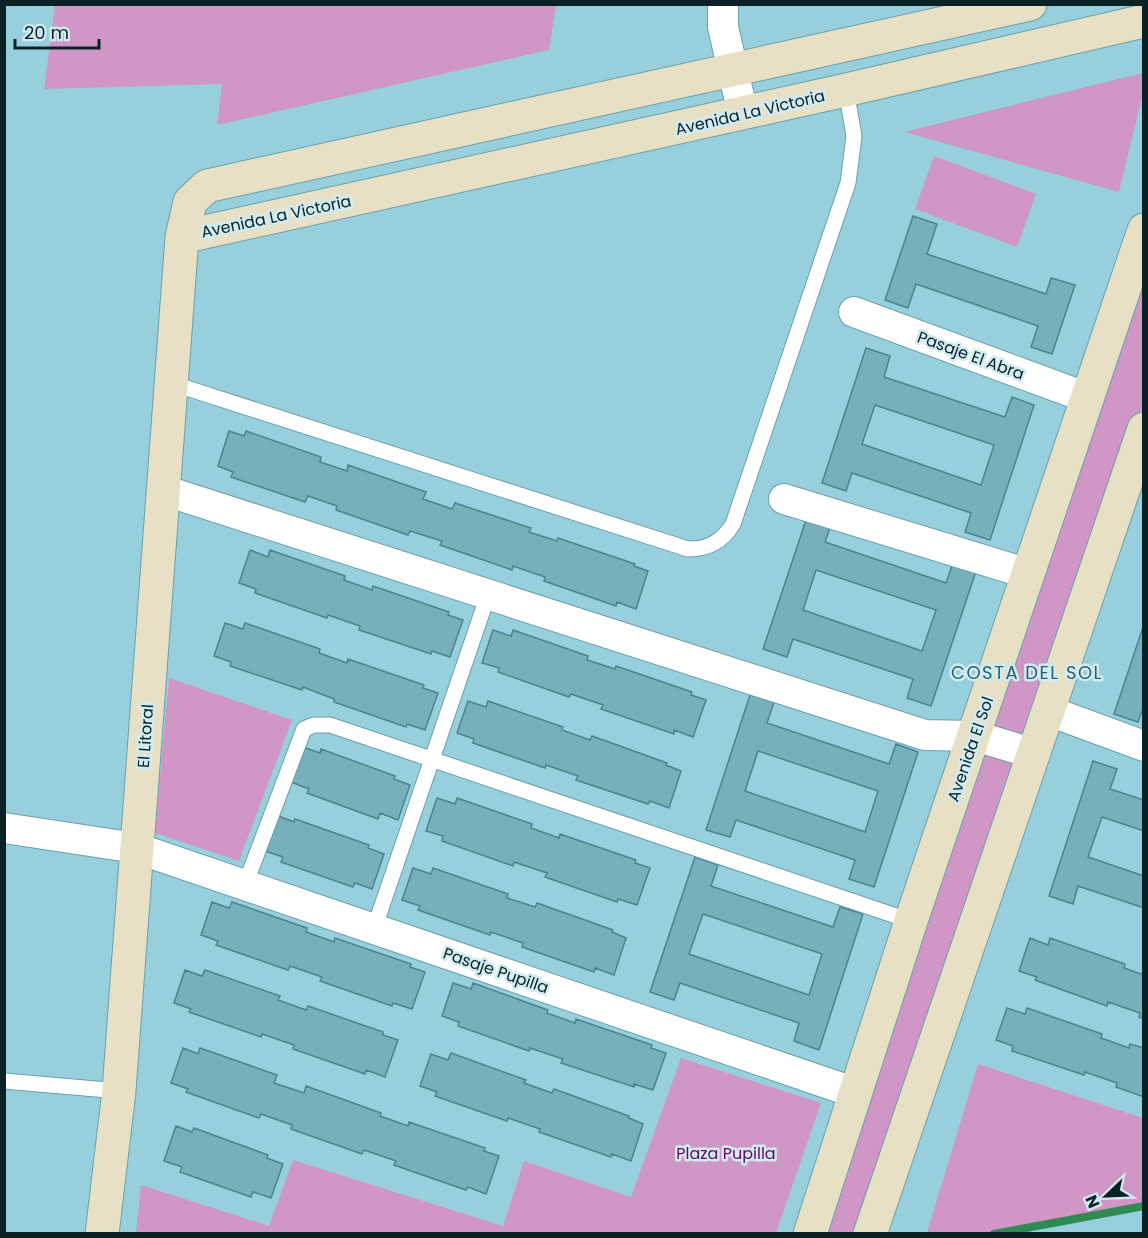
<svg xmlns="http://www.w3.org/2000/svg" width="1148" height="1238" font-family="Poppins,sans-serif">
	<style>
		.green { fill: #d097c6 }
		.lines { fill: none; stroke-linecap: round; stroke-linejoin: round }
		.stream { stroke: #2e8b51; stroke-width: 8 }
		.building { fill: #77afbb; stroke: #4c838f; stroke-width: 1.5; fill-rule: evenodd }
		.lane-casing { stroke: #69a0ac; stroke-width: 17 }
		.street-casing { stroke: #69a0ac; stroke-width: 32 }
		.secondary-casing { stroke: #69a0ac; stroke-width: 35 }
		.lane { stroke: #fff; stroke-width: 15 }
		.street { stroke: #fff; stroke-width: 30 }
		.secondary { stroke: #e8e0c4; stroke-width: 33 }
		.labels { text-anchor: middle; stroke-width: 5; stroke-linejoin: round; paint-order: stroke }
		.street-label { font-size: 16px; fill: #0a2226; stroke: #d0ecf2 }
		.park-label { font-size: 16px; fill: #66065e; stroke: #d0ecf2 }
		.neighbourhood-label { font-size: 18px; letter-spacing: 1.5px; fill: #29616c; stroke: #d0ecf2 }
	</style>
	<rect width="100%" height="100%" fill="#97d0dc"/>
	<path class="green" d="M55 5V4L556 5 549 50 217 125 222 84 44 89Z
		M1143 73V93L1119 192 904 132Z
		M934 156 1036 194 1017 247 915 209Z
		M1143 272V405L1030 715 862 1233 812 1234Z
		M169 678 292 720 239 861 155 833Z
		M681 1058 821 1103 776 1233H136L141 1185 269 1226 293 1160 503 1226 524 1161 631 1197Z
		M978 1064 1143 1118V1206L994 1233H927Z"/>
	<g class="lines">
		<path class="stream" d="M994 1234 1144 1206"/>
	</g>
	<path class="building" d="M913 216 937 224 927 254 1046 294 1051 278 1075 285 1052 354 1031 347 1038 326 916 284 908 308 885 300Z
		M866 348 890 356 884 377 1005 417 1012 397 1034 405 990 540 965 532 971 513 852 473 846 491 822 483ZM875 405 994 445 981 485 862 444Z
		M229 431 244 436 246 431 321 457 320 462 347 471 348 465 426 492 423 499 452 509 455 503 531 528 529 532 557 541 558 538 635 564 634 566 648 571 636 609 617 602 616 606 544 581 545 577 513 566 512 570 440 545 442 541 410 531 408 535 336 510 337 506 308 496 305 502 231 477 233 472 218 466Z
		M808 514 832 522 825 542 946 583 953 563 976 571 931 706 907 698 913 679 793 639 787 657 763 649ZM816 570 936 610 922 651 803 610Z
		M250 550 268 557 270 550 345 576 344 580 372 590 373 586 449 612 448 615 463 620 450 657 432 651 431 654 359 630 360 626 328 615 327 618 255 593 256 589 239 583Z
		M225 623 243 629 245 623 320 649 319 653 347 663 348 659 424 685 423 688 438 693 425 730 407 724 406 727 334 702V699L303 687 302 690 230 666 231 662 214 656Z
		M1144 624V705L1138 722 1114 714Z
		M493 630 511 636 513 630 588 656 587 660 615 669 616 666 692 692 691 695 706 700 693 737 674 730V734L601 709 603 705 571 694 569 697 498 672 499 668 482 663Z
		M750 695 774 702 767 723 889 764 896 744 918 752 874 887 849 879 855 860 736 820 730 837 706 830ZM758 751 878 791 865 832 745 791Z
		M468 701 486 707 488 701 563 727 562 730 590 740 592 736 667 763 666 765 681 771 669 808 650 801 648 804 576 780 578 776 546 765 545 768 473 743 474 739 457 733Z
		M303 747 320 753 321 749 395 776 394 779 410 785 398 820 380 813 378 819 307 793 309 789 291 782Z
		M1093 761 1117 769 1110 789 1144 800V831L1102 817 1088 857 1144 876V908L1078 886 1073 904 1049 896Z
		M437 798 455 804 457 798 532 824 531 828 559 838 560 834 636 860 635 863 650 868 637 905 618 899 617 902 545 877 547 873 514 862 513 866 442 841 443 836 426 831Z
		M278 816 294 822 295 819 369 845 368 848 384 854 372 889 355 883 353 887 281 862 283 857 265 851Z
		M695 857 718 865 711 886 833 927 840 907 863 914 819 1050 794 1041 799 1023 680 983 674 1000 650 992ZM703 914 822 954 809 995 689 954Z
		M413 868 431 874 433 868 508 894 507 898 535 907 537 903 613 930 612 932 626 938 614 975 595 968 594 972 522 947 523 943 491 932 490 935 418 910 420 906 402 900Z
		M212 902 229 908 232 902 307 928 306 932 334 942 335 938 411 964 410 967 425 972 412 1009 393 1003 392 1006 320 981 322 977 290 966 288 970 216 945 218 941 201 935Z
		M1030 938 1048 945 1050 938 1125 964 1124 968 1144 975V1019L1139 1017 1140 1013 1108 1002 1107 1006 1035 980 1037 977 1019 971Z
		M185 970 202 976 205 970 280 996 278 1000 306 1010 308 1006 383 1032V1035L398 1040 385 1077 366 1070 365 1074 293 1049 294 1045 262 1034 261 1037 189 1012 191 1009 174 1003Z
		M453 983 471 989 473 983 548 1010 547 1013 575 1023 576 1019 652 1045 651 1048 666 1053 653 1090 634 1084V1087L561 1063 563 1059 530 1048 529 1051 458 1026 459 1022 442 1016Z
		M1007 1008 1025 1014 1027 1008 1102 1034 1101 1038 1129 1048 1130 1044 1144 1048V1097L1116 1087 1117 1083 1085 1072 1084 1075 1012 1051 1013 1046 996 1040Z
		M183 1048 198 1054 200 1048 277 1075 274 1083 304 1093 306 1086 381 1113 380 1116 408 1126 409 1122 485 1148 484 1151 499 1156 486 1194 468 1187 466 1190 394 1165 396 1161 364 1150 362 1154 291 1129 292 1125 261 1114 259 1118 186 1092 188 1089 171 1083Z
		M451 1053 526 1080 524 1083 552 1093 554 1089 629 1116V1118L643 1124 631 1161 612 1154 611 1157 539 1132 540 1129 508 1118 507 1121 435 1096 437 1092 420 1086 431 1054 448 1060Z
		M176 1126 192 1132 194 1128 268 1155 267 1158 283 1164 271 1198 253 1192 251 1197 180 1172 182 1167 164 1161Z"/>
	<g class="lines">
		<g class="lane-casing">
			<path id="lane" d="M171 383 688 549C708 549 722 542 733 524L848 183 854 136 846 90
				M245 885 304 729 314 725H330L911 921
				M374 929 488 595
				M4 1081 119 1091"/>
		</g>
		<g class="street-casing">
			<path id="street" d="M723 4V27L743 114
				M854 312 1088 398
				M163 490 925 735 975 736 1035 754
				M784 499 1029 574
				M1049 711 1144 746
				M4 828 136 848 856 1093"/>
		</g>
		<g class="secondary-casing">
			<path id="secondary" d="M182 237 846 90 1144 21
				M102 1234 119 1091 182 237 190 202 207 186 1030 4
				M810 1234 911 921 1144 230
				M870 1234 1144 429"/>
		</g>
		<use href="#lane" class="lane"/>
		<use href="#street" class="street"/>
		<use href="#secondary" class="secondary"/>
	</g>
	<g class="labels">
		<g class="street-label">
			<text transform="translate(750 112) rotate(-13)" y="6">Avenida La Victoria</text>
			<text transform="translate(276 216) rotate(-12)" y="6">Avenida La Victoria</text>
			<text transform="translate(971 355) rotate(20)" y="6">Pasaje El Abra</text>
			<text transform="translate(145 736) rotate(-86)" y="6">El Litoral</text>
			<text transform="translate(970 749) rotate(-71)" y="6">Avenida El Sol</text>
			<text transform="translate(496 970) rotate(19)" y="6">Pasaje Pupilla</text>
		</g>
		<g class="park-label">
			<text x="726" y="1159">Plaza Pupilla</text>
		</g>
		<g class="neighbourhood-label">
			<text x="1027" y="679">COSTA DEL SOL</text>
		</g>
	</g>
	<rect width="1148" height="1238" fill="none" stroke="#0a2226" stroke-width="12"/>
	<g transform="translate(1106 1196) rotate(247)" stroke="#d0ecf2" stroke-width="4.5" paint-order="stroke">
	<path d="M0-4.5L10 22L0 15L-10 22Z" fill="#0a2226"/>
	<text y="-9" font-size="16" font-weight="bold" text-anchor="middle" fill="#0a2226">N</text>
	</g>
	<path d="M15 39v9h84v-9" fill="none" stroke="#0a2226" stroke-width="3"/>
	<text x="24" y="39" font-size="18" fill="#0a2226" stroke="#d0ecf2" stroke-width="4.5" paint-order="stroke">20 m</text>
</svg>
